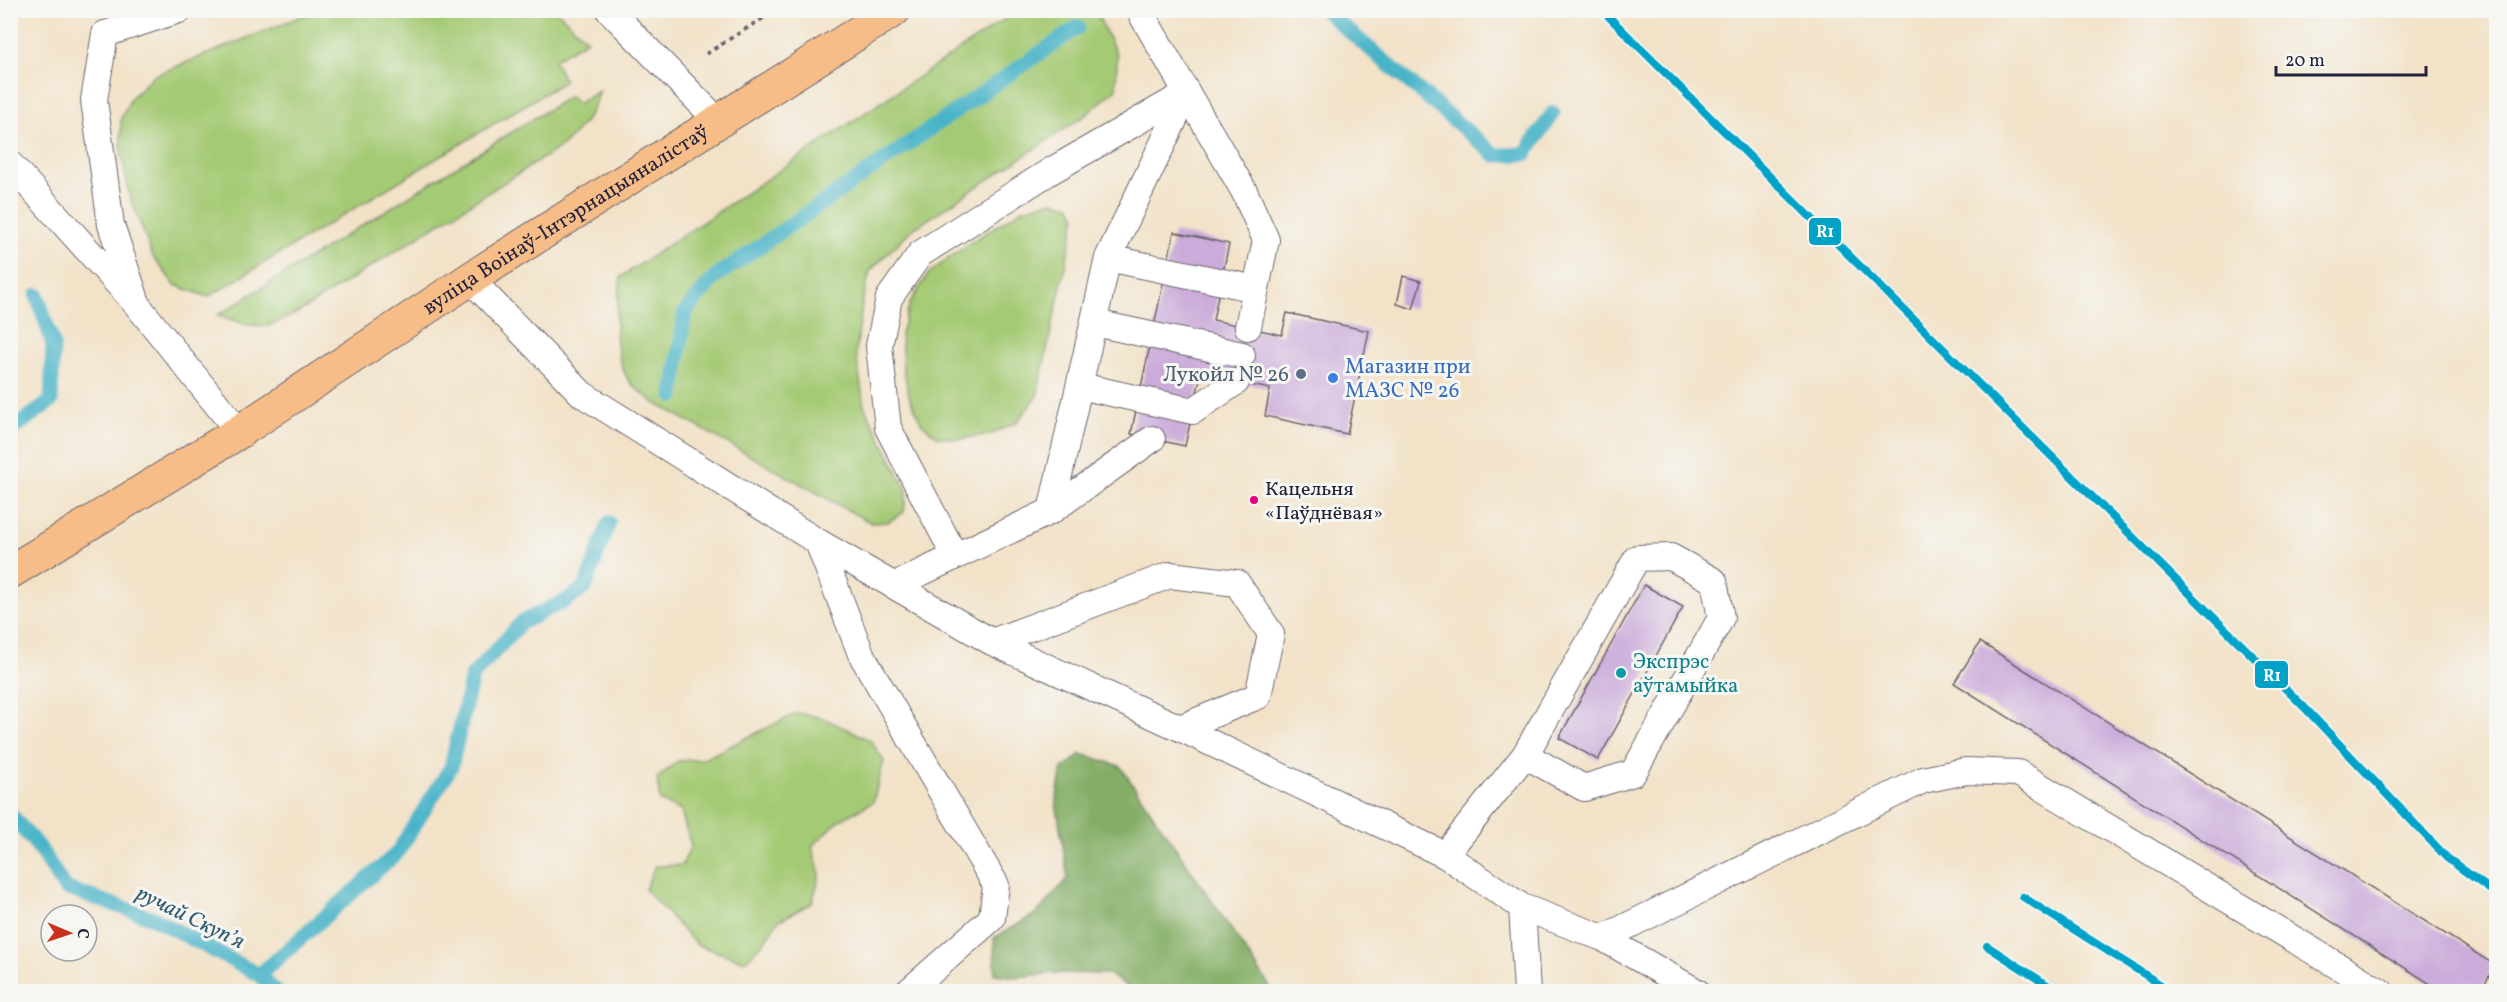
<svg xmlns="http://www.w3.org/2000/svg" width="2507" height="1002" font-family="Vollkorn,serif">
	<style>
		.green { fill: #a5ca74; stroke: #647658; stroke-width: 1.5 }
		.forest { fill: #84ae66; stroke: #536850; stroke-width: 1.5 }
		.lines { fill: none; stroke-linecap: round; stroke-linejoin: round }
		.stream { stroke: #4ab4c8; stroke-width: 15 }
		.building { fill: #caabda }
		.service-casing { stroke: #6b656c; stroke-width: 28 }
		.primary-casing { stroke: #6b656c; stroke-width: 35 }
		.path { stroke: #6b656c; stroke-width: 4; stroke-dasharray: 4.5 4.5; stroke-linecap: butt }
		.service { stroke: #fff; stroke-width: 26 }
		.primary { stroke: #f7bd88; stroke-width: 33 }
		.rail-1-casing { stroke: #f6f6f2; stroke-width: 12 }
		.rail-1 { stroke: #02a2c7; stroke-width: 8 }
		.service-dot { fill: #5c6f8a; stroke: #f6f6f2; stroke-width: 2 }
		.shop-dot { fill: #3f7fe0; stroke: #f6f6f2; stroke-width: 2 }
		.bus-dot { fill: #e5007d; stroke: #f6f6f2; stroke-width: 2 }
		.culture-dot { fill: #0f9aa8; stroke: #f6f6f2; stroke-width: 2 }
		.labels { text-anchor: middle; stroke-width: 6; stroke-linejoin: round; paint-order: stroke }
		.bus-label { font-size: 20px; fill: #22223b; stroke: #f6f6f2; text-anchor: start }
		.street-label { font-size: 21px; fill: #22223b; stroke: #f6f6f2 }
		.shop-label { font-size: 21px; fill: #366cbe; stroke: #f6f6f2; text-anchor: start }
		.service-label { font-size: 21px; fill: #4e5e75; stroke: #f6f6f2; text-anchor: end }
		.culture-label { font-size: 21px; fill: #0d838f; stroke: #f6f6f2; text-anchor: start }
		.water-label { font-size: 22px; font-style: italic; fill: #325c73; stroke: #f6f6f2 }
		.line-badge { stroke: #f6f6f2; stroke-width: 2 }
		.badge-label { font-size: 16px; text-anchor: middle; font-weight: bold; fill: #fff }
	</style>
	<rect width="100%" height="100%" fill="#f6f6f2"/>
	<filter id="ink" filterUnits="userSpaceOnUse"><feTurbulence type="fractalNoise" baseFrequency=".0167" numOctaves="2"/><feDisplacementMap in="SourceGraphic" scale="12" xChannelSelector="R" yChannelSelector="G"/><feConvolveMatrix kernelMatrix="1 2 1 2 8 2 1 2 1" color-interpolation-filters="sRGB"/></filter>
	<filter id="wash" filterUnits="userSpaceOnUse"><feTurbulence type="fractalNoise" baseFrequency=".008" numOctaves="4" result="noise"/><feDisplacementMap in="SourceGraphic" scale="24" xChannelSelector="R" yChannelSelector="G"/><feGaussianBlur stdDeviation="1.35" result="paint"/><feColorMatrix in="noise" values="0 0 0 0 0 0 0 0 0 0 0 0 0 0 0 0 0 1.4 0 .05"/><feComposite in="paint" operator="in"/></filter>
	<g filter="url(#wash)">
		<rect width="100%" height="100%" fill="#f2e2c8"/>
		<path class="green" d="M314 11H557L587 40 554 60 565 81 208 297 175 285 153 257 130 197 121 151V119L131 98 153 76Z
			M1017 11H1092L1099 18 1117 55 1116 89 1086 115 910 231 870 271 862 304 856 353 864 406 907 490 904 512 888 522 871 523 655 403C647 396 633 388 627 378 611 348 616 309 621 277Z
			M599 91C593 115 580 129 562 146L299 312 269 326 248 325 218 315 570 96 577 104Z
			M1052 201 1070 205 1076 216 1037 396 1017 422 991 434 960 439 938 437 922 424 910 399 903 368 901 334 910 303 928 274 968 244 1023 209Z
			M797 713 823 718 870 740 884 761 873 802 840 820 812 846 820 874 812 903 778 921 765 941 745 961 697 945 645 889 655 866 682 865 691 846 681 811 660 801 657 778 678 761 704 759Z"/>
		<path class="forest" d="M1081 754 1120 766 1273 991H1135L1108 974 1057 973 1016 977 995 974 994 938 1037 913 1068 878 1056 802 1062 769Z"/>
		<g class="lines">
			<path class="stream" d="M1324 10 1495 155 1525 154 1553 113
				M673 396 685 312 715 277 1078 27
				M10 431 51 401 53 344 37 295
				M10 814 41 850 65 888 153 918 259 975 276 992
				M259 975 397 853 451 767 472 676 522 622 565 601 585 588 609 523"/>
		</g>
		<g id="blocks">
			<path class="building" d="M1174 232 1229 244 1213 320 1282 335 1287 313 1369 331 1347 434 1265 416 1270 389 1201 374 1185 446 1131 434Z
				M1403 276 1421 281 1413 309 1397 304Z
				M1644 585 1683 607 1598 760 1559 738Z
				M1980 642 2495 965 2480 992H2443L1954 683Z"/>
		</g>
	</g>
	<g filter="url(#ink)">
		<use href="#blocks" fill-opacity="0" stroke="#6b656c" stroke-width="1.5"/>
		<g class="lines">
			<g class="service-casing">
				<path id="service" d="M609 10 718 121
					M1139 10 1244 191 1266 240 1248 327
					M10 164 138 306 239 432
					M1108 258 1256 289
					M470 279 582 394 818 542 992 642 1180 728 1445 855 1522 907 1527 992
					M138 306 111 225 94 100 105 34 179 10
					M1095 323 1242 355
					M1080 386 1193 411 1236 382
					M1051 511 1108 258 1187 93
					M818 542 861 654 996 885 992 918 908 992
					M955 556 888 428 879 346 889 298 920 254 1049 172 1187 93
					M895 585 1051 511 1152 439
					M992 642 1170 575 1237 583 1271 634 1258 696 1180 728
					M1445 855 1525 755 1637 558 1671 557 1714 581 1721 618 1633 773 1584 788 1525 755
					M1522 907 1603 938 1697 992
					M1603 938 1923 780 1966 771 2018 773 2381 992"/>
			</g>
			<g class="primary-casing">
				<g id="primary">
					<path id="s1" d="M10 572 239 432 470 279 894 10"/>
				</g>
			</g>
			<path class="path" d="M706 54 776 10"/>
			<use href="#service" class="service"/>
			<use href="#primary" class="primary"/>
			<g class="rail-1-casing">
				<path id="rail-1" d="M1602 10 2306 709 2447 858 2496 894
					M2023 897 2172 992
					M1987 946 2058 992"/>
			</g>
			<use href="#rail-1" class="rail-1"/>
		</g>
	</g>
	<circle class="service-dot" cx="1301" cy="374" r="6"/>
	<circle class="shop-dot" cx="1333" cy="378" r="6"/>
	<circle class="bus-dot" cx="1254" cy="500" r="5"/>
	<circle class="culture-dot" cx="1621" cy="673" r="6"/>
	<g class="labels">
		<g class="bus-label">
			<text x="1265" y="495">Кацельня<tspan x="1265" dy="24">«Паўднёвая»</tspan></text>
		</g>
		<g class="street-label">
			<text dy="7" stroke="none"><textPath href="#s1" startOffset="658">вуліца Воінаў-Інтэрнацыяналістаў</textPath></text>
		</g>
		<g class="shop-label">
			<text x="1345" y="373">Магазин при<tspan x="1345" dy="24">МАЗС № 26</tspan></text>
		</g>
		<g class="service-label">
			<text x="1289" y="381">Лукойл № 26</text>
		</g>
		<g class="culture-label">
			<text x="1633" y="668">Экспрэс<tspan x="1633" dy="24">аўтамыйка</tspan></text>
		</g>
		<g class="water-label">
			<text transform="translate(191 916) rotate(26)" y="8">ручай Скупʼя</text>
		</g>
	</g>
	<g class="line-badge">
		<rect x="1808" y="217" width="34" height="29" rx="6" fill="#02a2c7"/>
		<rect x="2254" y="660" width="35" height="29" rx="6" fill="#02a2c7"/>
	</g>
	<g class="badge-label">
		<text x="1825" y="237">R1</text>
		<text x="2272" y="681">R1</text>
	</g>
	<rect width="2507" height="1002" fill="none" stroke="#f6f6f2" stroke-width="36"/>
	<g transform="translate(69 933) rotate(92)"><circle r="28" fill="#f6f6f2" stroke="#a1a1a9" stroke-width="1.5"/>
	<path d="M0-4.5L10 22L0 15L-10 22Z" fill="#c8321e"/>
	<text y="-9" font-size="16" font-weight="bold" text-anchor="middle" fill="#22223b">С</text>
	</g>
	<path d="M2276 66v9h150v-9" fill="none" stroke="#22223b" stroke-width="3"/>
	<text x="2285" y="66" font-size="18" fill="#22223b" stroke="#f6f6f2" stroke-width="4.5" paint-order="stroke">20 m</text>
</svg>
